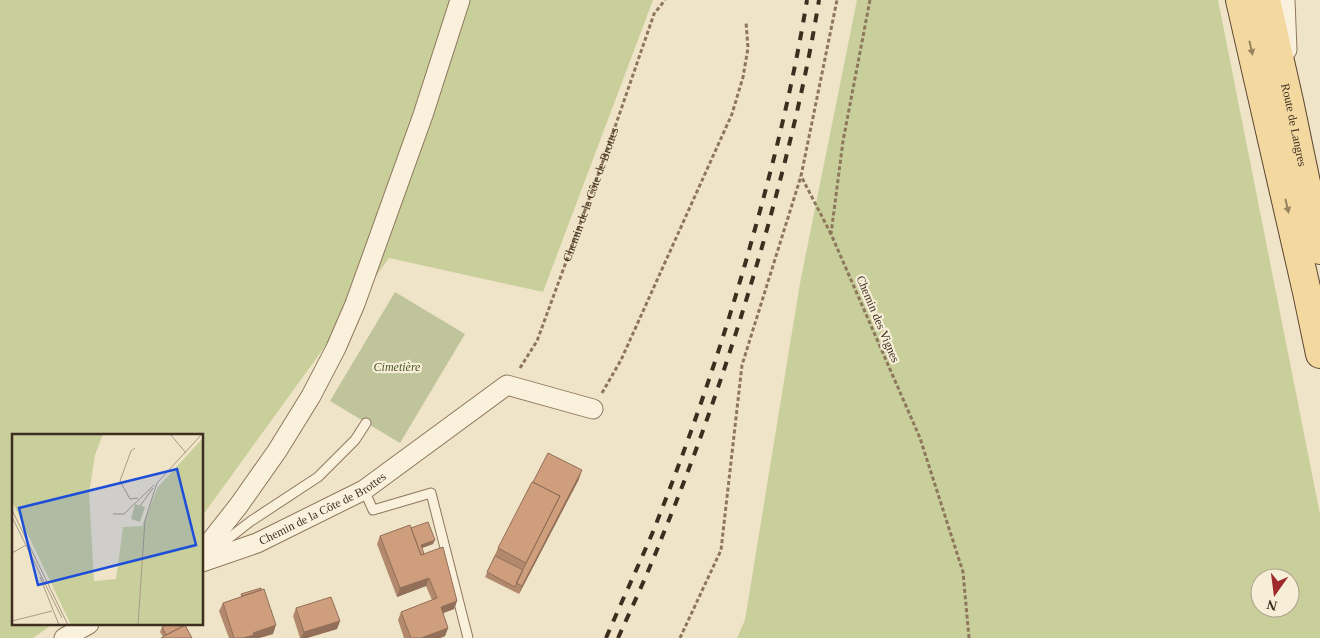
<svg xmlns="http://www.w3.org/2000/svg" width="1320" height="638" font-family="'Times New Roman',serif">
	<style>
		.green { fill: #c9cf9b; fill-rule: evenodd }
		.cemetery { fill: #bfc49a }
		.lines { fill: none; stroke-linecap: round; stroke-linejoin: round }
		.lane-casing { stroke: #8d765c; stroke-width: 11 }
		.street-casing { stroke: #8d765c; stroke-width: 21 }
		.primary-casing { stroke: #5b4430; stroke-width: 30 }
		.path { stroke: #8d765c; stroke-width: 3; stroke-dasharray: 4 2.5; stroke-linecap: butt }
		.lane { stroke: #faf1dc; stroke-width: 9 }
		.street { stroke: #faf1dc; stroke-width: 19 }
		.primary { stroke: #f3d9a0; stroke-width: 28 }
		.rail { stroke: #3d2e20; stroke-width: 4; stroke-dasharray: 9 9; stroke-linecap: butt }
		.wall { fill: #b2896c }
		.shaded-wall { fill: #916f58 }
		.building { fill: #cf9f7d; stroke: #916f58 }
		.oneway { fill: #988460 }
		.labels { text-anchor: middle; stroke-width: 4.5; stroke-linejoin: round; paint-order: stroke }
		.street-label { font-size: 12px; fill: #3d2e20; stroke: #f7eed8 }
		.park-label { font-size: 12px; font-style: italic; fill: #4d5a26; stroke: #f7eed8 }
		.inset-road { fill: none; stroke: #a89b85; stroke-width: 1 }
		.view { fill: #1d4ed8; fill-opacity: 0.15; stroke: #1d4ed8; stroke-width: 2.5 }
		.inset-edge { fill: none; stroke: #3d2e20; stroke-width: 2.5 }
	</style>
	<rect width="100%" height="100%" fill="#f0e4c8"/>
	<path class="green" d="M0 0H653L543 292 389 258 203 515 202 436H14V624H53L33 638H0Z
		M857 0H1218L1320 514V638H737L745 620 800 283ZM1260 578H1290V608H1260Z"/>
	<path class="cemetery" d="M395 292 465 334 400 443 330 401Z"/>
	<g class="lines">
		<g class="lane-casing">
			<path id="lane" d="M364 490 373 510 431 493 468 638
				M211 552 251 521 318 477 355 440 366 423"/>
		</g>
		<g class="street-casing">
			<g id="street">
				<path d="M1285 0 1287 50"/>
				<path d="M202 552 239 505 277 451 311 396 336 348 355 304 423 115 460 0"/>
				<path id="s2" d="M202 562 257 543 364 490 507 385 593 409"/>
				<path d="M64 638 89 624"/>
			</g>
		</g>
		<g class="primary-casing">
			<g id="primary">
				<path d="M1240 0 1307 292 1320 354"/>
				<path id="s3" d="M1266 0 1289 101 1320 250"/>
			</g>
		</g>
		<g class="path">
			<path d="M870 0 843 141 831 234 920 438 963 572 969 638"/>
			<path d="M831 234 801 176 837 0"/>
			<path id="s1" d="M520 368 537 341 606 153 654 14 665 0"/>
			<path d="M602 393 621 360 732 114 743 77 748 48 746 22"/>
			<path d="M680 638 721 550 742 365 801 176"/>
		</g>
		<use href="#lane" class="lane"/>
		<use href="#street" class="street"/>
		<use href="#primary" class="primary"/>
		<path class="rail" d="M606 638C621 603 637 569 652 534 691 437 725 337 753 236 775 158 794 80 807 0
			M618 638C633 605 649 571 662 537 702 440 735 341 764 240 786 161 806 81 819 0"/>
	</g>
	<path class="wall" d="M579 479 519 594 485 577 498 548Z
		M411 528 433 544 422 548 424 554 457 601 454 609 443 613 448 628 445 636 440 638H404L398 620 401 612 432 600 426 586 397 597 377 544 380 536Z
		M241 594 273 634 259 638H229L219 611 223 603 241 597Z
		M296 608 340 621 337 629 307 638H300L293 616Z
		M181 624 163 637 160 632 162 627Z"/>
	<path class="shaded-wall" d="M582 470 579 479 519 594 522 586Z
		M435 540 433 544 419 549 421 545Z
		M429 578 426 586 397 597 400 588Z
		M457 601 454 609 438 615 441 607Z
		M340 621 337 629 307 638H301L304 632Z
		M276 625 273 634 259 638H243L253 633Z
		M448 628 445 636 440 638H421Z"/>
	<path class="building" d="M548 453 582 470 522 586 516 583 560 496 533 482Z
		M532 482 560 496 526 563 498 548Z
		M428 522 435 540 421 545 424 554 421 555 411 528Z
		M410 525 421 555 443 547 457 601 441 607 448 628 421 638H411L401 612 437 598 429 578 400 588 380 536Z
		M495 556 523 570 515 587 487 572Z
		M261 588V590L242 596 241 594Z
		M264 589 276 625 253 633 254 635 243 638H234L223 603Z
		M331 597 340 621 304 632 296 608Z
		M168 624H181L183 626 166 635 162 627Z
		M185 625 192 638H161Z"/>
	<defs><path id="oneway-solid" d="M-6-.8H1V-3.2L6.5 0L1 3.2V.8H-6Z" transform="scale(1.25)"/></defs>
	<g class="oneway">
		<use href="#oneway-solid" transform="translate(1251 48) rotate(77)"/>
		<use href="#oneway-solid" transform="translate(1287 206) rotate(77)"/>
	</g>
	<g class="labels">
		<g class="street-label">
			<text dy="4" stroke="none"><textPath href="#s3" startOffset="128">Route de Langres</textPath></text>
			<text dy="4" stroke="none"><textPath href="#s1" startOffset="188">Chemin de la Côte de Brottes</textPath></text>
			<text transform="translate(878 319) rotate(67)" y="4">Chemin des Vignes</text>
			<text dy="4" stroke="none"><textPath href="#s2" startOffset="132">Chemin de la Côte de Brottes</textPath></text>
		</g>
		<g class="park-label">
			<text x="397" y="371">Cimetière</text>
		</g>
	</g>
	<g transform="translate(12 434)">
		<rect width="191" height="191" fill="#f0e4c8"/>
		<path d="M0 0H91L83 21 77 59 82 147 104 145 111 93 130 92 146 53 191 4V191H59L0 67Z" fill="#c9cf9b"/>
		<path d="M123 70 133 73 128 88 119 85Z" fill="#bfc49a"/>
		<path class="inset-road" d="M158 0 174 19M123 14 119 17 108 47 118 65 126 64M145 49 190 0M128 72 141 54M0 76 56 191M101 80H112L142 51M0 83 50 184M0 119 14 111M28 143 47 191M0 187 40 177M126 191 133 86 145 49"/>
		<path class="view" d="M165 35 184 111 26 151 7 74Z"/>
		<rect width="191" height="191" class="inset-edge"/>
	</g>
	<g transform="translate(1275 593) rotate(194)"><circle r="24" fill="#f7eed8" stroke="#ada18e"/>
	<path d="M0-4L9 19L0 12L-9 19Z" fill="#9e2a2b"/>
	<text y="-8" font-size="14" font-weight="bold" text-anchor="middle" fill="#3d2e20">N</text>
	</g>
</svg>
